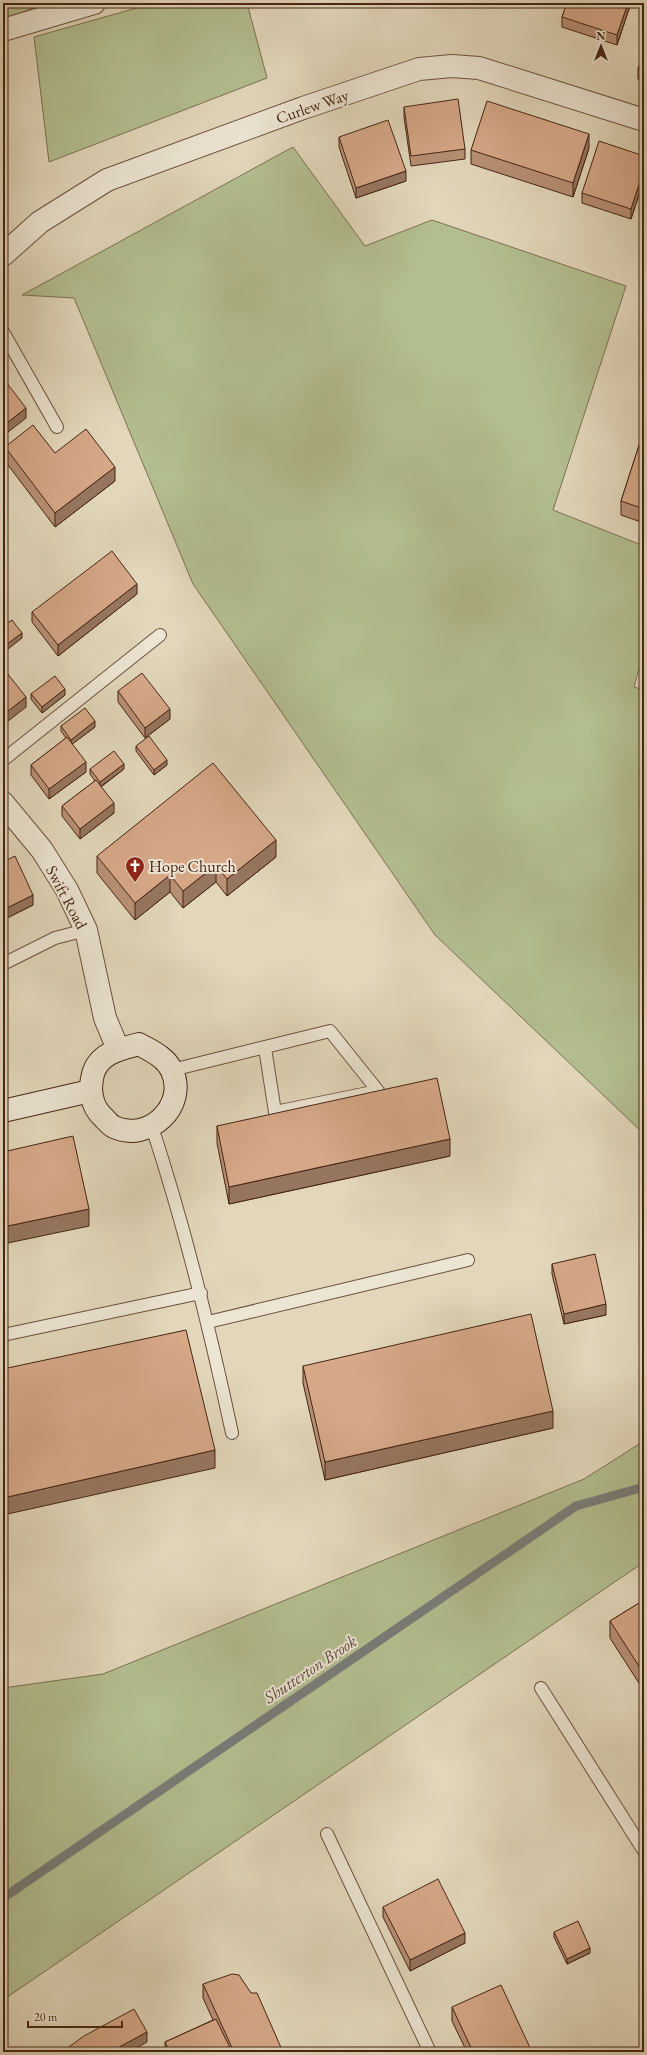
<svg xmlns="http://www.w3.org/2000/svg" width="647" height="2055" font-family="'EB Garamond',serif">
	<style>
		.green { fill: #b3be90; stroke: #7c7152 }
		.lines { fill: none; stroke-linecap: round; stroke-linejoin: round }
		.stream { stroke: #797c79; stroke-width: 9 }
		.lane-casing { stroke: #6d513e; stroke-width: 14 }
		.street-casing { stroke: #6d513e; stroke-width: 24 }
		.secondary-casing { stroke: #462414; stroke-width: 24 }
		.lane { stroke: #ece5d3; stroke-width: 12 }
		.street { stroke: #ece5d3; stroke-width: 22 }
		.secondary { stroke: #ece5d3; stroke-width: 22 }
		.wall { fill: #b89075; stroke: #462414 }
		.shaded-wall { fill: #96765f; stroke: #462414 }
		.building { fill: #d6a888; stroke: #462414 }
		.labels { text-anchor: middle; stroke-width: 4; stroke-linejoin: round; paint-order: stroke }
		.street-label { font-size: 16px; fill: #462414; stroke: #ece5d3 }
		.poi-label { font-size: 16px; fill: #462414; stroke: #ece5d3; text-anchor: start }
		.water-label { font-size: 17px; font-style: italic; fill: #5b483e; stroke: #ece5d3 }
	</style>
	<rect width="100%" height="100%" fill="#e2d7bb"/>
	<filter id="stains"><feTurbulence type="fractalNoise" baseFrequency=".005" numOctaves="4"/><feColorMatrix values="0 0 0 0 .2 0 0 0 0 .09 0 0 0 0 .02 0 0 0 .5 -.17"/></filter>
	<radialGradient id="worn" r=".72"><stop offset=".6" stop-color="#630" stop-opacity="0"/><stop offset="1" stop-color="#630" stop-opacity=".3"/></radialGradient>
	<path class="green" d="M3 3H49L29 9 3 23Z
		M154 3H247L267 78 49 162 34 37Z
		M293 147 365 246 432 220 626 286 553 510 644 546V650L634 687 644 690V1134L435 935 193 584 74 298 22 295Z
		M644 1441V1562L3 2000V1688L103 1674 584 1479Z"/>
	<g class="lines">
		<path class="stream" d="M3 1898 576 1506 644 1487"/>
		<g class="lane-casing">
			<path id="lane" d="M3 332 57 427
				M3 760 160 635
				M3 964 55 938 86 930
				M172 1070 330 1031 378 1091 275 1112 265 1048
				M152 1127C185 1227 210 1330 232 1433
				M208 1322 468 1260
				M3 1335 201 1293
				M541 1688 644 1851
				M327 1834 430 2052"/>
		</g>
		<g class="street-casing">
			<path id="street" d="M3 30 94 3
				M3 255 40 222 107 180 303 108 419 69 452 66 479 68 644 120
				M3 803 42 850 67 890 86 930 105 1018 118 1049"/>
		</g>
		<g class="secondary-casing">
			<path id="secondary" d="M139 1044C151 1051 166 1057 172 1071 188 1106 148 1143 114 1127 110 1125 106 1120 103 1117 91 1106 89 1089 93 1074 99 1053 120 1049 139 1044Z
				M3 1111 90 1091"/>
		</g>
		<use href="#lane" class="lane"/>
		<use href="#street" class="street"/>
		<use href="#secondary" class="secondary"/>
	</g>
	<path class="wall" d="M567 3H631L617 45 562 27V17Z
		M644 51V81L638 79V69Z
		M404 107 465 149V159L411 166 404 117Z
		M339 137 406 181 356 198 339 147Z
		M589 148 573 197 471 164V150Z
		M644 156V179L631 219 582 203V193Z
		M644 197V215H643V201Z
		M644 430V523L621 515V501Z
		M5 447 55 453 115 481 55 527 5 461Z
		M137 594 58 656 32 622V612Z
		M118 691 170 719 145 738 118 702Z
		M31 694 65 695 42 713 31 699Z
		M61 726 95 727 72 744 86 772 49 799 31 775V765L66 738 61 731Z
		M136 746 167 765 154 775 136 751Z
		M90 769H124L101 787 114 813 80 839 62 816V806L95 781 90 774Z
		M97 856 276 857 227 896 216 882 183 908 170 892 135 920 97 873Z
		M3 862 33 905 7 918 3 909Z
		M217 1126 450 1156 229 1204 217 1143Z
		M552 1264 606 1315 564 1324 552 1274Z
		M303 1366 553 1428 325 1480 303 1383Z
		M644 1600V1691L610 1638V1621Z
		M383 1907 465 1943 410 1971 383 1917Z
		M554 1932 590 1953 567 1964 554 1937Z
		M203 1984 283 2052H165V2042L213 2020 203 1998Z
		M452 2007 532 2052H467L452 2021Z"/>
	<path class="shaded-wall" d="M628 3H631L617 45V35Z
		M589 134V148L573 197V183Z
		M644 169V179L631 219V209Z
		M406 171V181L356 198V188Z
		M26 408V418L3 436V426Z
		M115 467V481L55 527V513Z
		M137 584V594L58 656V645Z
		M22 633V638L3 653V647Z
		M65 689V695L42 713V707Z
		M26 697V707L3 725V715Z
		M170 709V719L145 738V728Z
		M95 721V727L71 745V740Z
		M167 760V765L154 775V770Z
		M86 762V772L49 799V789Z
		M124 764V769L100 787V782Z
		M114 803V813L80 839V829Z
		M276 840V857L227 896V879Z
		M216 865V882L183 908V891Z
		M170 875V892L135 920V903Z
		M33 895V905L7 918V908Z
		M450 1139V1156L229 1204V1187Z
		M89 1209V1226L3 1244V1227Z
		M606 1304V1315L564 1324V1314Z
		M553 1411V1428L325 1480V1462Z
		M215 1450V1468L3 1515V1498Z
		M465 1933V1943L410 1971V1960Z
		M590 1948V1953L567 1964V1959Z
		M147 2032V2042L129 2052H110Z"/>
	<path class="building" d="M567 3H628L617 35 562 17Z
		M644 51V71L638 69Z
		M458 99 465 149 411 156 404 107Z
		M487 101 589 134 573 183 471 150Z
		M388 120 406 171 356 188 339 137Z
		M599 141 644 156V169L631 209 582 193Z
		M3 378 26 408 3 426Z
		M33 425 55 453 86 429 115 467 55 513 5 447Z
		M644 430V509L621 501Z
		M112 551 137 584 58 645 32 612Z
		M12 620 22 633 3 647V626Z
		M3 668 26 697 3 715Z
		M142 673 170 709 145 728 118 691Z
		M55 676 65 689 42 707 31 694Z
		M85 708 95 721 71 740 61 726Z
		M149 736 167 760 154 770 136 746Z
		M67 737 86 762 49 789 31 765Z
		M114 751 124 764 100 782 90 769Z
		M213 763 276 840 227 879 216 865 183 891 170 875 135 903 97 856Z
		M96 780 114 803 80 829 62 806Z
		M15 856 33 895 7 908 3 899V862Z
		M437 1078 450 1139 229 1187 217 1126Z
		M73 1136 89 1209 3 1227V1152Z
		M595 1254 606 1304 564 1314 552 1264Z
		M531 1314 553 1411 325 1462 303 1366Z
		M186 1330 215 1450 3 1498V1369Z
		M644 1600V1674L610 1621Z
		M438 1879 465 1933 410 1960 383 1907Z
		M578 1921 590 1948 567 1959 554 1932Z
		M232 1974 239 1975 251 1993H257L283 2052H234L203 1984Z
		M501 1985 532 2052H473L452 2007Z
		M134 2009 147 2032 110 2052H62L84 2036Z
		M216 2019 232 2052H170L165 2042Z"/>
	<defs>
		<g id="church-pin" transform="scale(1)"><path d="M0 17L-7.5 6A9.5 9.5 0 1 1 7.5 6Z" fill="#8f2418" stroke="#ece5d3"/><path d="M-1.2-6h2.4v3.5h3.3v2.4h-3.3V6h-2.4V-.1h-3.3v-2.4h3.3Z" fill="#fff"/></g>
	</defs>
	<g fill-rule="evenodd">
		<use href="#church-pin" x="135" y="866"/>
	</g>
	<g class="labels">
		<g class="street-label">
			<text transform="translate(312 106) rotate(-19)" y="6">Curlew Way</text>
			<text transform="translate(67 897) rotate(62)" y="6">Swift Road</text>
		</g>
		<g class="poi-label">
			<text x="149" y="872">Hope Church</text>
		</g>
		<g class="water-label">
			<text transform="translate(310 1669) rotate(-34)" y="6">Shutterton Brook</text>
		</g>
	</g>
	<rect width="647" height="2055" fill="none" stroke="#e2d7bb" stroke-width="16"/>
	<rect x="4" y="4" width="639" height="2047" fill="none" stroke="#462414" stroke-width="2"/>
	<rect x="8" y="8" width="631" height="2039" fill="none" stroke="#462414"/>
	<g transform="translate(601 46)" stroke="#ece5d3" stroke-width="3" paint-order="stroke">
	<path d="M0-3L7 15L0 10L-7 15Z" fill="#462414"/>
	<text y="-6" font-size="11" font-weight="bold" text-anchor="middle" fill="#462414">N</text>
	</g>
	<path d="M28 2021v6h94v-6" fill="none" stroke="#462414" stroke-width="2"/>
	<text x="34" y="2021" font-size="12" fill="#462414" stroke="#ece5d3" stroke-width="3" paint-order="stroke">20 m</text>
	<rect width="100%" height="100%" filter="url(#stains)"/>
	<rect width="100%" height="100%" fill="url(#worn)"/>
</svg>
